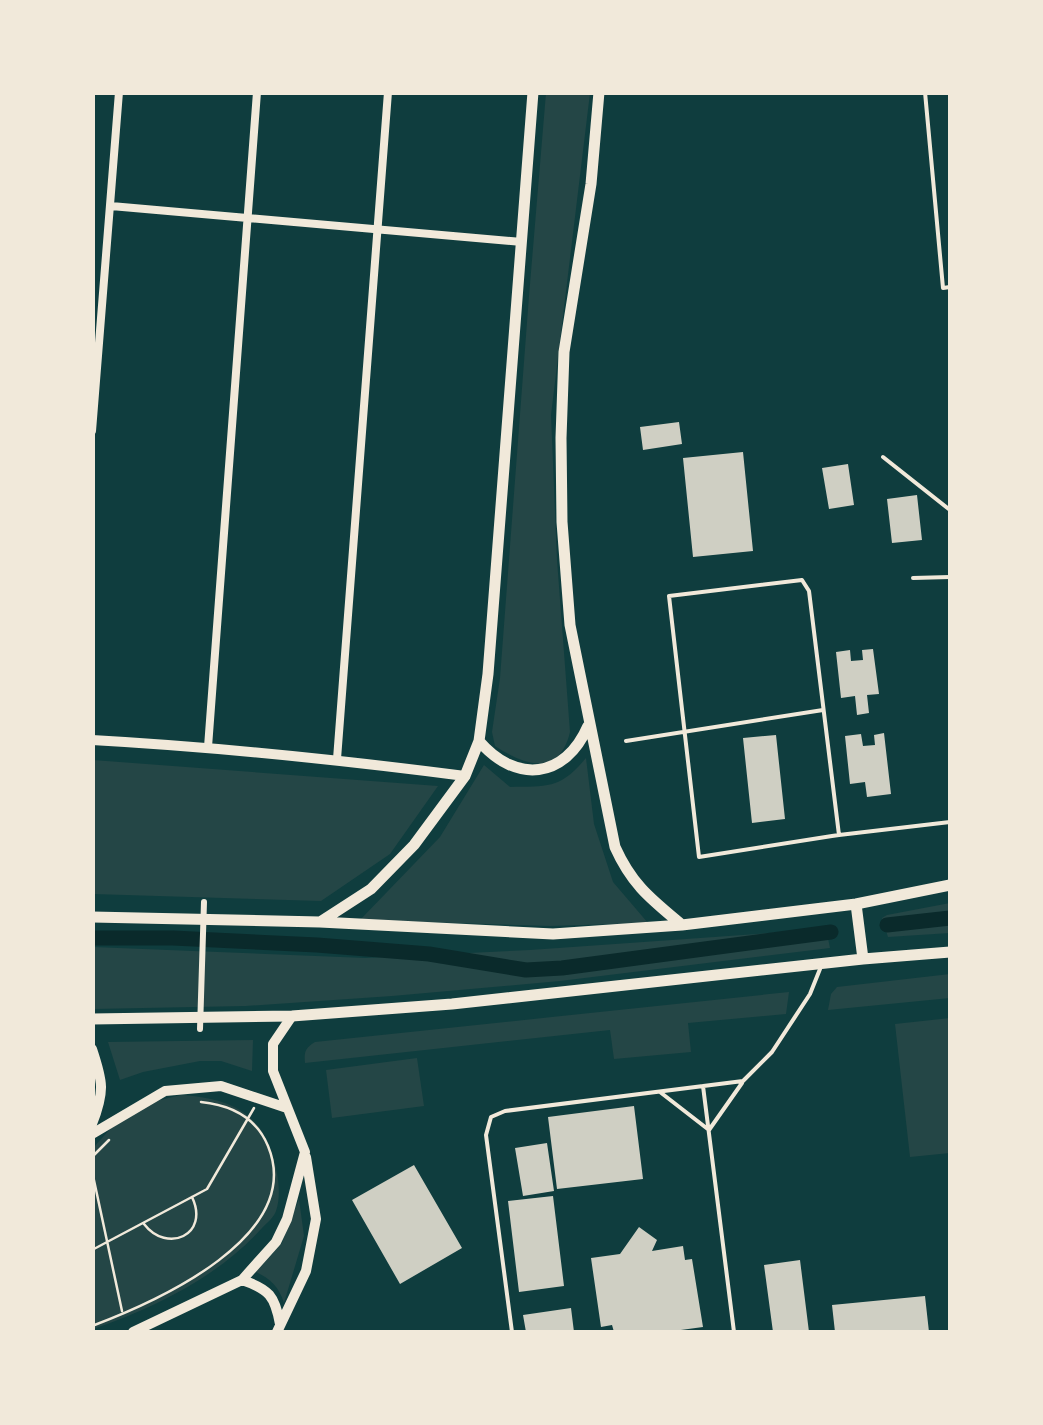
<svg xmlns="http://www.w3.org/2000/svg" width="1043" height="1425" font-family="'Exo 2',sans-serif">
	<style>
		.green { fill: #244646 }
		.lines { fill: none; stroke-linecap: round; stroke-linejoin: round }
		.canal { stroke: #0a2a2b; stroke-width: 15 }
		.building { fill: #cfcfc3 }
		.path { stroke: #f1e9da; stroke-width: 2.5 }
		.service { stroke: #f1e9da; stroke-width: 4 }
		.pedestrian { stroke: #f1e9da; stroke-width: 6 }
		.minor { stroke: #f1e9da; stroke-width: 8 }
		.tertiary { stroke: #f1e9da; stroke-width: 10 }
		.secondary { stroke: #f1e9da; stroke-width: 11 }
	</style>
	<rect width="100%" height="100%" fill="#0f3d3e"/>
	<path class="green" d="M546 93H590L551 415 557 560 570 732C559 778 524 765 495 746L492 732 500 678 529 296Z
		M586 758 594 824 613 882 648 923 550 926 360 920 440 837 484 765 510 787C549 786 560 789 586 758Z
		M93 760 438 786 390 854 321 901 93 894Z
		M950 903V933L888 937 882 918 887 915Z
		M826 929 830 948 560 981 392 996 245 1006 93 1009V947L365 958 530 950Z
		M950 974V998L828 1010 831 994 837 987Z
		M789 992 786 1014 688 1023 691 1052 614 1059 610 1030 305 1063C304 1052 305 1048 315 1042Z
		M950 1018V1153L910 1157 895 1024Z
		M253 1040 252 1071 221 1061H200L143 1072 120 1080 108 1042Z
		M417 1058 424 1106 332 1118 326 1070Z
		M181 1095C216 1097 255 1107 268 1144 276 1163 283 1190 276 1211 274 1217 267 1223 262 1228 218 1277 154 1308 93 1329V1148L111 1128 156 1101Z
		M299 1199 304 1236 284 1303C279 1287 271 1279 256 1272L282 1243Z"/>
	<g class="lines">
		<path class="canal" d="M887 925 950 918
			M92 938H173L317 945 429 954 526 970 562 968 831 932"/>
	</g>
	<path class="building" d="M679 422 682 444 643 450 640 427Z
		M743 452 753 551 693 557 683 458Z
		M848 464 854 505 829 509 822 468Z
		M917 495 922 540 892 543 887 499Z
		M873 649 879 694 867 695 869 713 857 715 855 696 841 698 836 652 850 650 851 661 863 660 862 650Z
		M884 733 891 794 867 797 865 782 850 784 845 736 861 734 863 746 875 745 874 735Z
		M776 735 785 819 752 823 743 738Z
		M634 1106 643 1179 557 1189 548 1117Z
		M547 1143 554 1191 523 1196 515 1148Z
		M414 1165 462 1248 400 1284 352 1200Z
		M553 1196 564 1286 519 1292 508 1201Z
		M639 1227 657 1240 652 1251 683 1246 685 1260 692 1259 703 1327 666 1332H614L612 1325 601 1327 591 1258 620 1254Z
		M800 1260 809 1332H773L764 1265Z
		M925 1296 929 1332H835L832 1305Z
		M571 1308 574 1332H526L523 1315Z"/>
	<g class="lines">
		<path class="path" d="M92 1157 109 1140
			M92 1171 122 1311
			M144 1224C167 1254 210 1235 192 1197
			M92 1250 207 1189 254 1108
			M92 1326C158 1301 305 1236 268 1146 256 1117 230 1105 201 1102"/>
		<path class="service" d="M925 92 943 288 950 287
			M883 457 950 510
			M913 578 950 577
			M626 741 823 710
			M839 835 809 591 802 580 669 596 699 857 832 836 839 835 950 822
			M703 1086 734 1332
			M660 1092 709 1130 742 1083
			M512 1332 486 1135 491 1117 505 1111 743 1081 772 1052 810 994 820 969"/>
		<path class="pedestrian" d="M200 1029 204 902"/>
		<path class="minor" d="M111 206 522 242
			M92 431 119 92
			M208 747 257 92
			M337 759 388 92"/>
		<path class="tertiary" d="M92 740C218 747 341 760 465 776
			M92 1049C103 1082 105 1091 92 1124
			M92 1134 165 1091 221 1086 287 1108
			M242 1280C269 1289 275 1296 280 1324
			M133 1332 242 1280 276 1242 287 1219 305 1152 273 1071V1044L292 1016
			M277 1332 306 1271 316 1219 306 1157"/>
		<path class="secondary" d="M599 92 591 184 564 352 561 438 562 522 570 625 615 847C632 885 651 899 682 925
			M479 741C516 784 565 779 588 726
			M856 904 863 959
			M92 917 320 922 553 934 682 925 856 904 950 885
			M320 922 371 889 414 845 465 776 479 741 488 674 533 92
			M92 1019 292 1016 452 1004 863 959 950 952"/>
	</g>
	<rect width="1043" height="1425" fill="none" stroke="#f1e9da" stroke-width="190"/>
</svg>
